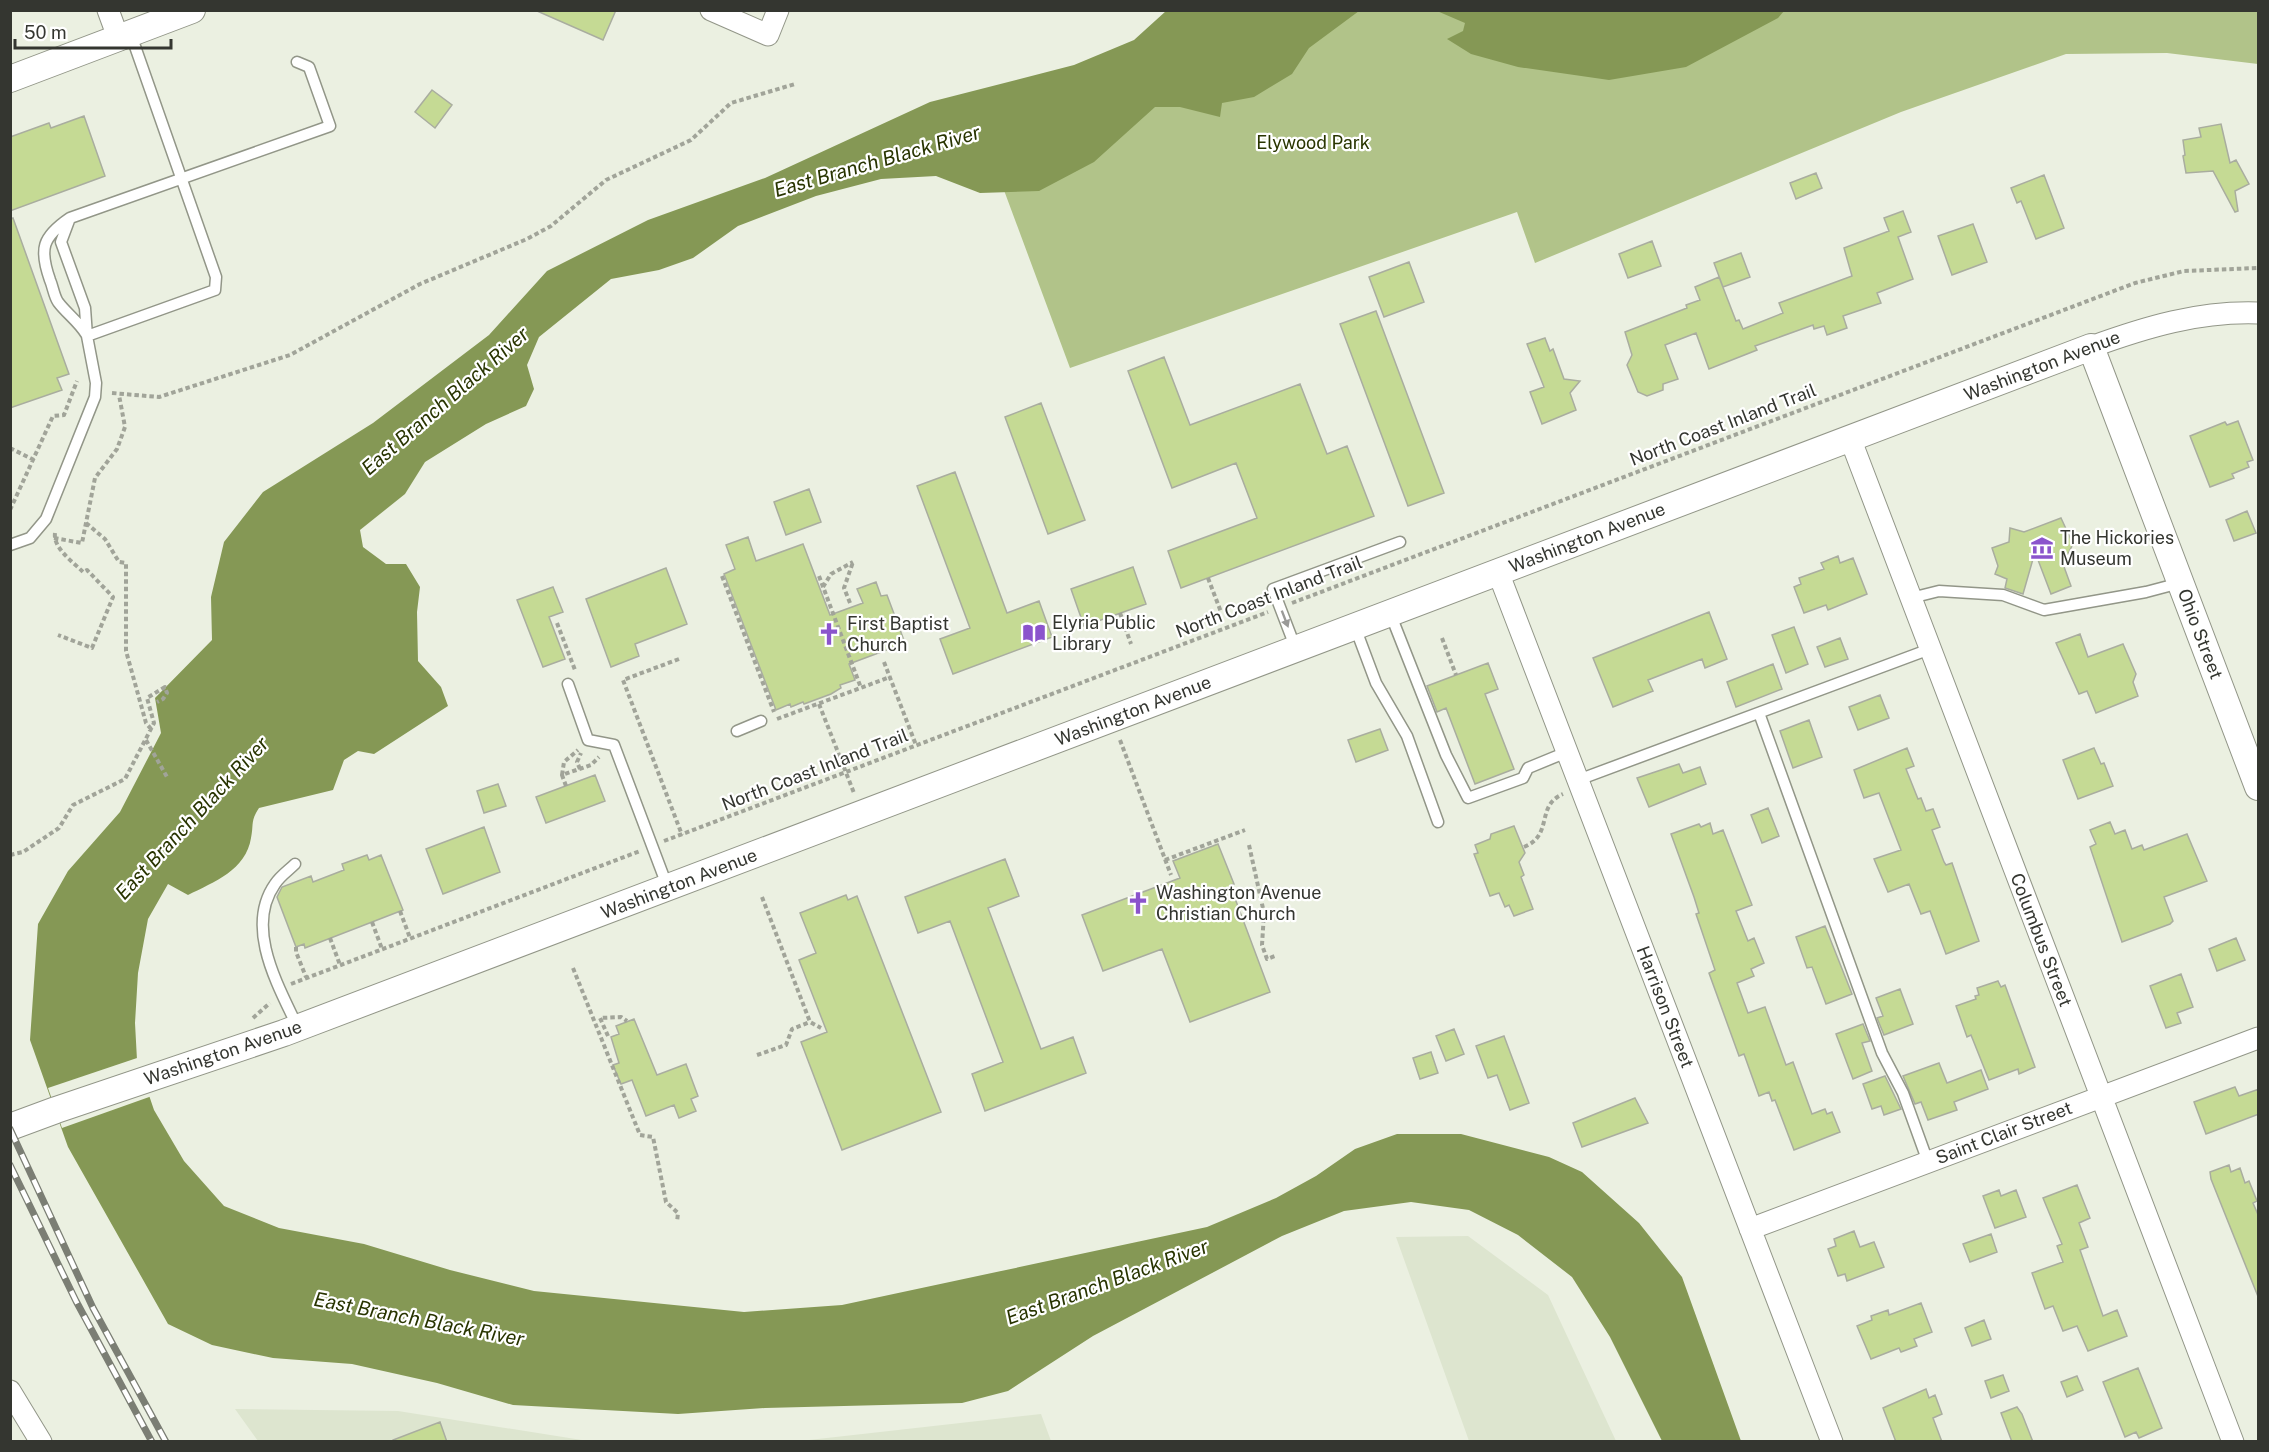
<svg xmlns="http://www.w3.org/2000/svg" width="2269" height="1452" font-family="'Public Sans',sans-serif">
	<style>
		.built { fill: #dde5cf }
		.green { fill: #b1c389 }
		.water { fill: #859855 }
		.pier { fill: #ebf0e1 }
		.building { fill: #c5da94; stroke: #a9ad9f; stroke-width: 1.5 }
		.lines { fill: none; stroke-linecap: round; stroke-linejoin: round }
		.service-casing { stroke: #929688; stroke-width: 13 }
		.minor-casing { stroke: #929688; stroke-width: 23 }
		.tertiary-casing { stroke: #929688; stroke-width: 28 }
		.path { stroke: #a1a499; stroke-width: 4; stroke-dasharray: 4.5 3; stroke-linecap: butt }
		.service { stroke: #fff; stroke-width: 10 }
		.minor { stroke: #fff; stroke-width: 21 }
		.tertiary { stroke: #fff; stroke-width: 26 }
		.rail-casing { stroke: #7b7e74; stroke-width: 7 }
		.rail { stroke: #fff; stroke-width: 4.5; stroke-dasharray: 14; stroke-linecap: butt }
		.oneway { fill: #9a9a98 }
		.labels { text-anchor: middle; stroke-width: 4.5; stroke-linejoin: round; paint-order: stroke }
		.park-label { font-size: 18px; fill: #293500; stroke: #fff }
		.street-label { font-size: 18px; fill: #343630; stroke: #fff }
		.poi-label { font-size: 18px; fill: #343630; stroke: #fff; text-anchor: start }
		.water-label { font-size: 20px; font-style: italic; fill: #283400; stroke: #fff }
	</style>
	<rect width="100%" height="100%" fill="#ebf0e1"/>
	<path class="built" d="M1468 1236 1548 1295 1616 1441H1469L1396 1237Z
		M235 1409 398 1411 588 1441H258Z
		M1041 1414 1051 1441H800Z"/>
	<path class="green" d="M1270 11H2258V64L2167 53 2066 54 1901 112 1535 263 1517 212 1070 368 982 131Z"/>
	<path class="water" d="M1166 11H1359L1309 48 1292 74 1254 97 1222 103 1220 117 1180 107H1155L1094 162 1039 191 980 193 936 176 881 179 816 196 738 226 693 258 659 270 611 279 539 337 527 365 534 389 526 406 486 424 425 462 405 494 360 530 363 547 386 564H406L420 587 417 612 418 661 441 687 448 706 374 754 358 751 344 760 333 790 259 808C250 822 254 824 251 838 246 870 214 882 188 895L168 884 148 919 138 973 135 1023 137 1060 154 1110 184 1161 224 1206 279 1228 364 1244 450 1270 534 1291 744 1312 842 1305 1207 1227 1276 1198 1316 1176 1355 1149 1397 1134H1461L1549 1157 1582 1172 1639 1223 1682 1277 1741 1441H1662L1610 1337 1572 1277 1518 1235 1469 1210 1411 1202 1344 1211 1282 1236 1093 1336 1008 1391 962 1403 765 1408 678 1414 513 1405 437 1383 352 1364 273 1358 212 1345 168 1324 68 1147 30 1040 38 924 68 871 120 812 161 733 155 698 212 640 211 597 224 542 263 492 373 423 489 335 547 271 648 220 765 178 930 102 1074 65 1134 40Z
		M1437 11H1784L1778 18 1686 67 1609 80 1518 67 1471 54 1447 39 1463 31 1465 23Z"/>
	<path class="pier" d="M140 1057 152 1096 62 1128 48 1088Z"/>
	<path class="building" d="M616 10 603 40 537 11V10Z
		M432 90 452 105 435 128 415 112Z
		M84 116 105 176 10 211V137L49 123 51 128Z
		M2221 124 2230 163 2236 160 2249 184 2235 191 2238 211 2235 212 2213 171 2186 173 2183 156 2185 155 2183 140 2201 137 2199 128Z
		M1816 173 1822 188 1796 199 1790 183Z
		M2044 175 2064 228 2036 239 2021 201 2017 203 2011 188Z
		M1903 211 1911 232 1898 237 1913 279 1877 293 1881 303 1843 316 1847 328 1827 335 1824 326 1814 329 1813 325 1755 346 1757 350 1709 369 1696 333 1665 345 1678 379 1663 384V390L1647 396 1638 392 1627 365 1632 355 1625 332 1687 308 1686 305 1700 300 1695 287 1719 277 1736 321 1739 320 1743 329 1783 313 1779 303 1852 276 1844 248 1889 231 1884 218Z
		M13 218 69 374 57 378 62 390 10 408V219Z
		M1973 224 1987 262 1952 275 1938 236Z
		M1652 241 1661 266 1628 278 1619 254Z
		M1741 253 1750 277 1723 287 1714 263Z
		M1409 262 1424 302 1384 317 1369 277Z
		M1376 311 1444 493 1408 506 1340 324Z
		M1545 338 1550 351 1553 349 1564 379 1580 381 1570 393 1576 410 1542 424 1530 392 1544 387 1527 344Z
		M1164 357 1190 425 1300 384 1327 454 1347 446 1374 516 1181 588 1168 551 1257 518 1236 463 1172 488 1128 371Z
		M1041 403 1085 520 1048 534 1005 417Z
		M2238 421 2253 460 2247 462 2249 467 2232 474 2234 478 2210 487 2190 436 2225 422 2227 425Z
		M955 472 1007 613 1039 601 1052 637 953 674 940 639 970 628 917 486Z
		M809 489 821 522 786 535 774 502Z
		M2247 511 2256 533 2234 541 2226 520Z
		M2061 518 2073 544 2063 564 2071 586 2051 594 2035 552 2023 594 2005 588 2007 579 1995 574 1998 566 1992 548 2009 542 2010 528 2024 532Z
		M748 537 756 561 803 544 830 615 863 603 857 589 876 582 881 596 887 595 905 643 849 664 855 680 840 685 841 688 831 694 804 704 803 702 791 707 790 704 776 710 724 574 735 569 726 545Z
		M1838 556 1840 563 1853 558 1867 594 1828 610 1826 605 1804 613 1794 587 1801 584 1799 578 1824 569 1821 563Z
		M1133 567 1146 604 1084 626 1071 589Z
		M666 568 687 624 635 644 639 656 611 667 586 599Z
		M553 587 563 612 549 617 565 659 543 667 517 600Z
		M1709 612 1727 659 1705 668 1702 659 1648 680 1653 691 1613 707 1593 658Z
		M1794 627 1808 664 1786 673 1772 635Z
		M2080 634 2088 657 2123 644 2136 674 2133 682 2138 696 2096 713 2087 691 2079 694 2056 643Z
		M1840 638 1848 659 1825 667 1817 647Z
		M1488 663 1498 689 1485 694 1514 769 1475 784 1446 708 1437 712 1427 686Z
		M1773 664 1782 689 1736 707 1727 682Z
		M1880 695 1889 718 1858 730 1849 707Z
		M1809 720 1822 757 1793 768 1780 731Z
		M1380 729 1388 750 1356 762 1348 740Z
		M1907 748 1914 766 1906 769 1918 799 1921 798 1926 811 1933 809 1940 827 1932 830 1944 862 1946 865 1952 863 1979 941 1946 954 1930 911 1921 914 1909 884 1888 892 1874 859 1901 850 1879 793 1864 798 1854 770Z
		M2094 748 2101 764 2104 763 2113 786 2078 799 2063 760Z
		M1679 764 1683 773 1700 767 1706 784 1649 807 1637 778Z
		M595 775 605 801 546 823 536 797Z
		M498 784 506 806 484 813 477 791Z
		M1768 808 1779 836 1762 843 1751 815Z
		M2110 822 2115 834 2125 830 2132 849 2142 845 2144 850 2187 834 2207 881 2164 897 2173 921 2170 924 2122 942 2090 847 2096 844 2090 830Z
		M1710 823 1713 834 1723 830 1752 905 1736 911 1748 941 1754 938 1764 963 1751 969 1754 976 1737 983 1748 1013 1765 1007 1786 1065 1793 1062 1812 1114 1825 1109 1827 1114 1832 1112 1840 1132 1794 1150 1775 1100 1772 1101 1769 1092 1759 1096 1744 1054 1739 1056 1709 973 1715 970 1696 914 1699 913 1694 897 1671 834 1699 824 1701 827Z
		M1514 826 1525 853 1519 862 1524 875 1521 877 1533 909 1514 916 1509 905 1505 907 1499 893 1490 896 1474 854 1478 853 1475 845 1490 839 1491 834Z
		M484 827 500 872 443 894 426 849Z
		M1218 844 1234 884 1230 885 1270 992 1190 1022 1162 949 1103 971 1082 915 1180 878 1173 861Z
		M367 855 369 860 381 855 403 910 305 948 304 944 296 947 277 897 282 887 311 876 313 882 344 870 342 864Z
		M1005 859 1019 896 988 908 1041 1049 1073 1037 1086 1073 985 1111 972 1074 1003 1062 950 921 918 933 905 897Z
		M846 895 848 900 857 896 941 1112 842 1150 801 1042 827 1032 799 960 816 953 800 913Z
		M1825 926 1852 994 1826 1004 1812 967 1807 968 1796 937Z
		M2236 938 2245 960 2217 971 2209 949Z
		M2181 974 2193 1007 2177 1013 2181 1023 2166 1028 2150 986Z
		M1998 981 2001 987 2005 985 2035 1067 2019 1074 2018 1069 1989 1080 1971 1035 1967 1037 1956 1006 1976 999 1975 996 1979 995 1977 988Z
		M1900 989 1913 1024 1884 1035 1877 1018 1883 1016 1876 998Z
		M634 1019 657 1075 686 1064 698 1096 691 1099 696 1111 679 1118 674 1105 646 1116 632 1080 621 1084 613 1065 619 1063 611 1037 619 1034 616 1026Z
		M1863 1024 1870 1041 1862 1043 1872 1071 1853 1079 1836 1034Z
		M1454 1029 1464 1054 1446 1061 1436 1036Z
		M1504 1036 1529 1103 1510 1110 1497 1075 1488 1078 1476 1046Z
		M1431 1052 1438 1073 1420 1079 1413 1058Z
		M1939 1063 1947 1083 1981 1070 1988 1089 1954 1102 1957 1110 1928 1120 1921 1102 1915 1104 1903 1076Z
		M1885 1076 1901 1109 1884 1115 1881 1106 1872 1109 1863 1084Z
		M2235 1087 2239 1096 2259 1089V1114L2206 1134 2194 1102Z
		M1635 1098 1648 1123 1582 1147 1573 1123Z
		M2229 1165 2231 1172 2240 1168 2245 1183 2249 1181 2257 1201 2253 1203 2259 1217V1299L2211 1179 2210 1172Z
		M2077 1185 2090 1218 2079 1223 2088 1247 2080 1250 2103 1316 2117 1310 2127 1336 2088 1351 2077 1326 2063 1331 2053 1306 2045 1309 2032 1273 2063 1262 2057 1246 2062 1244 2043 1198Z
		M1999 1190 2001 1196 2016 1190 2026 1217 1995 1228 1983 1196Z
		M1854 1231 1860 1247 1874 1242 1884 1267 1847 1281 1845 1274 1838 1276 1828 1249 1836 1246 1834 1239Z
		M1991 1234 1997 1252 1970 1262 1963 1244Z
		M1921 1303 1932 1332 1914 1339 1917 1346 1901 1352 1899 1348 1871 1359 1857 1326 1872 1320 1871 1316 1888 1310 1889 1315Z
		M1984 1320 1991 1339 1972 1346 1965 1328Z
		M2138 1368 2162 1428 2139 1438 2136 1432 2125 1437 2103 1382Z
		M2003 1375 2009 1391 1991 1398 1985 1381Z
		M2077 1376 2083 1390 2067 1397 2061 1382Z
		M1926 1389 1929 1398 1935 1395 1942 1414 1933 1418 1942 1442H1896L1883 1408Z
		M2017 1407 2022 1414 2033 1442H2012L2001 1413Z
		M440 1422 447 1442H393V1440Z"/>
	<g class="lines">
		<g class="service-casing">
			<path id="service" d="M70 218C42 237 39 249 50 280 53 287 54 296 58 302 67 314 78 321 86 334
				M87 336 85 308 61 242 70 218 330 126 309 67 297 62
				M10 545 30 538 46 519 95 397 96 383 87 336 215 290 216 277 131 35
				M1911 598 1939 591 2003 595 2044 610 2146 592 2180 583
				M1390 613 1446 755 1468 798 1523 778 1528 768 1567 752
				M1355 627 1376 683 1407 736 1438 822
				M1296 649 1273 589 1400 542
				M568 684 588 740 614 745 668 888
				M1759 713 1882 1053 1903 1093 1928 1162
				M737 731 761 721
				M1578 780 1930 649
				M295 864C289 870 280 876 275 884 244 928 279 987 298 1028"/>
		</g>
		<g class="minor-casing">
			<path id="minor" d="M108 10 119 40
				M711 10 768 35 778 10
				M2091 347C2146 327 2199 311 2258 313
				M1850 438 2233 1442
				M1498 572 1832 1442
				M1750 1229 2258 1038
				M10 1391 41 1442"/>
		</g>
		<g class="tertiary-casing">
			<path id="tertiary" d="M10 79 192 10
				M10 1127 56 1110 284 1033 2091 347 2258 787"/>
		</g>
		<path class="path" d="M112 393 159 397 290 355 420 284 527 239 551 226 606 180 691 140 731 103 795 84
			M10 448 34 460
			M10 510 53 416 64 415 77 381
			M86 523 105 539 119 562 126 563V651L146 723 151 729
			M55 533C53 548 72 561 83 572L87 570 113 597 92 648 58 635
			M54 538 82 543 95 478 117 449 125 427 119 395
			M722 576 774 712
			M819 576 861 688
			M1208 578 1221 612
			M823 587 831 574 853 562
			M850 603 844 588 853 562
			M1292 603 2135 283 2184 271 2258 268
			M1120 613 1131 644
			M557 623 575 670
			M1442 638 1456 675
			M679 659 623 680 682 835
			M884 662 916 745
			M819 704 854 793
			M777 719 890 677
			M146 740 167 777
			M1120 740 1171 875
			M580 769 577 762 581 753
			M562 775 564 762 578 750
			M566 786 562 775 591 765 599 757
			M664 841 1268 612
			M1249 845 1264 913 1262 945 1267 959 1275 956
			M1524 847C1554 835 1535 806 1563 794
			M10 855 23 852 59 828 73 805 125 779 154 723 147 698 165 687 167 693 163 699 157 702
			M1165 860 1245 830
			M762 897 810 1022 821 1028
			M400 911 410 938
			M372 922 382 949
			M330 938 340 965
			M296 947V952L306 977
			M573 968 640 1135 653 1137 666 1202 678 1213 677 1222
			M291 984 640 851
			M253 1018 270 1003
			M608 1036 600 1018 621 1017 627 1021
			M757 1055 786 1045 792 1029 810 1022"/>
		<use href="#service" class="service"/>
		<use href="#minor" class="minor"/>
		<use href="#tertiary" class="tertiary"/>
		<g class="rail-casing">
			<path id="rail" d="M10 1129 93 1308 166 1442
				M10 1165 76 1301 152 1442"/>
		</g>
		<use href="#rail" class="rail"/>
	</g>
	<defs><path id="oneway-solid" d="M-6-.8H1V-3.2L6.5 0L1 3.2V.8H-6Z" transform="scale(1.5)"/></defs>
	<use class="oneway" href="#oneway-solid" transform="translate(1285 619) rotate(69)"/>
	<defs>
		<g id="museum-bare" transform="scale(1.8)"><path d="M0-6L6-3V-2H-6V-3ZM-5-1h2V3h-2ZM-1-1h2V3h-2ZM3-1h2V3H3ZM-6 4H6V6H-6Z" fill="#8b54cc" stroke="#fff" stroke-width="2.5" paint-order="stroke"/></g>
		<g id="library-bare" transform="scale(1.8)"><path d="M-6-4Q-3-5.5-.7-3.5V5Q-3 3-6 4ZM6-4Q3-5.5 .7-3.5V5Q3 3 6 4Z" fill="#8b54cc" stroke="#fff" stroke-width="2.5" paint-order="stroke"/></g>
		<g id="church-bare" transform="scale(1.8)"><path d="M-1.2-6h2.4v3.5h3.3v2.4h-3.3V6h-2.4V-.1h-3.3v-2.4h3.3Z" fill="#8b54cc" stroke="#fff" stroke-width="2.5" paint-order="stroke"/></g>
	</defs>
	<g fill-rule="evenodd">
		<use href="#museum-bare" x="2042" y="548"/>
		<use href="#library-bare" x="1034" y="633"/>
		<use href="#church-bare" x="829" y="634"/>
		<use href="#church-bare" x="1138" y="903"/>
	</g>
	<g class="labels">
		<g class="park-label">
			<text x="1313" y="149">Elywood Park</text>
		</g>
		<g class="street-label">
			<text transform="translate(2042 366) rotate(-21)" y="6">Washington Avenue</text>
			<text transform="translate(1723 425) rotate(-21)" y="6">North Coast Inland Trail</text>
			<text transform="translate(1587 538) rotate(-21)" y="6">Washington Avenue</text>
			<text transform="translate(1269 597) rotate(-21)" y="6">North Coast Inland Trail</text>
			<text transform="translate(2200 634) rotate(69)" y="6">Ohio Street</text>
			<text transform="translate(1133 711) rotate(-21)" y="6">Washington Avenue</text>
			<text transform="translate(815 770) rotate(-21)" y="6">North Coast Inland Trail</text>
			<text transform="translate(679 884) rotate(-21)" y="6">Washington Avenue</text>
			<text transform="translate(2041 940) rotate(69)" y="6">Columbus Street</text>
			<text transform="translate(1665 1007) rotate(69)" y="6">Harrison Street</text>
			<text transform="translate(223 1053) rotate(-19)" y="6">Washington Avenue</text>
			<text transform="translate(2004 1133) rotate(-21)" y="6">Saint Clair Street</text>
		</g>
		<g class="poi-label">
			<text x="2060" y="544">The Hickories<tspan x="2060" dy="21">Museum</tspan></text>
			<text x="1052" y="629">Elyria Public<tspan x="1052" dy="21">Library</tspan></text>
			<text x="847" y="630">First Baptist<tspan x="847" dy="21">Church</tspan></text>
			<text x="1156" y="899">Washington Avenue<tspan x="1156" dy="21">Christian Church</tspan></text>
		</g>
		<g class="water-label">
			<text transform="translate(877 161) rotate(-16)" y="7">East Branch Black River</text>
			<text transform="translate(445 401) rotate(-41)" y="7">East Branch Black River</text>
			<text transform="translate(192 818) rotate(-47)" y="7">East Branch Black River</text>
			<text transform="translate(1107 1282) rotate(-20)" y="7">East Branch Black River</text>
			<text transform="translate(419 1319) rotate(11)" y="7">East Branch Black River</text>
		</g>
	</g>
	<rect width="2269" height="1452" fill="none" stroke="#343630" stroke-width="24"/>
	<path d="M15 39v9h156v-9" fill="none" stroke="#343630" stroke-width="3"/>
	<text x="24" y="39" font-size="18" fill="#343630" stroke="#ffffff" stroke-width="4.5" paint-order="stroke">50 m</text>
</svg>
